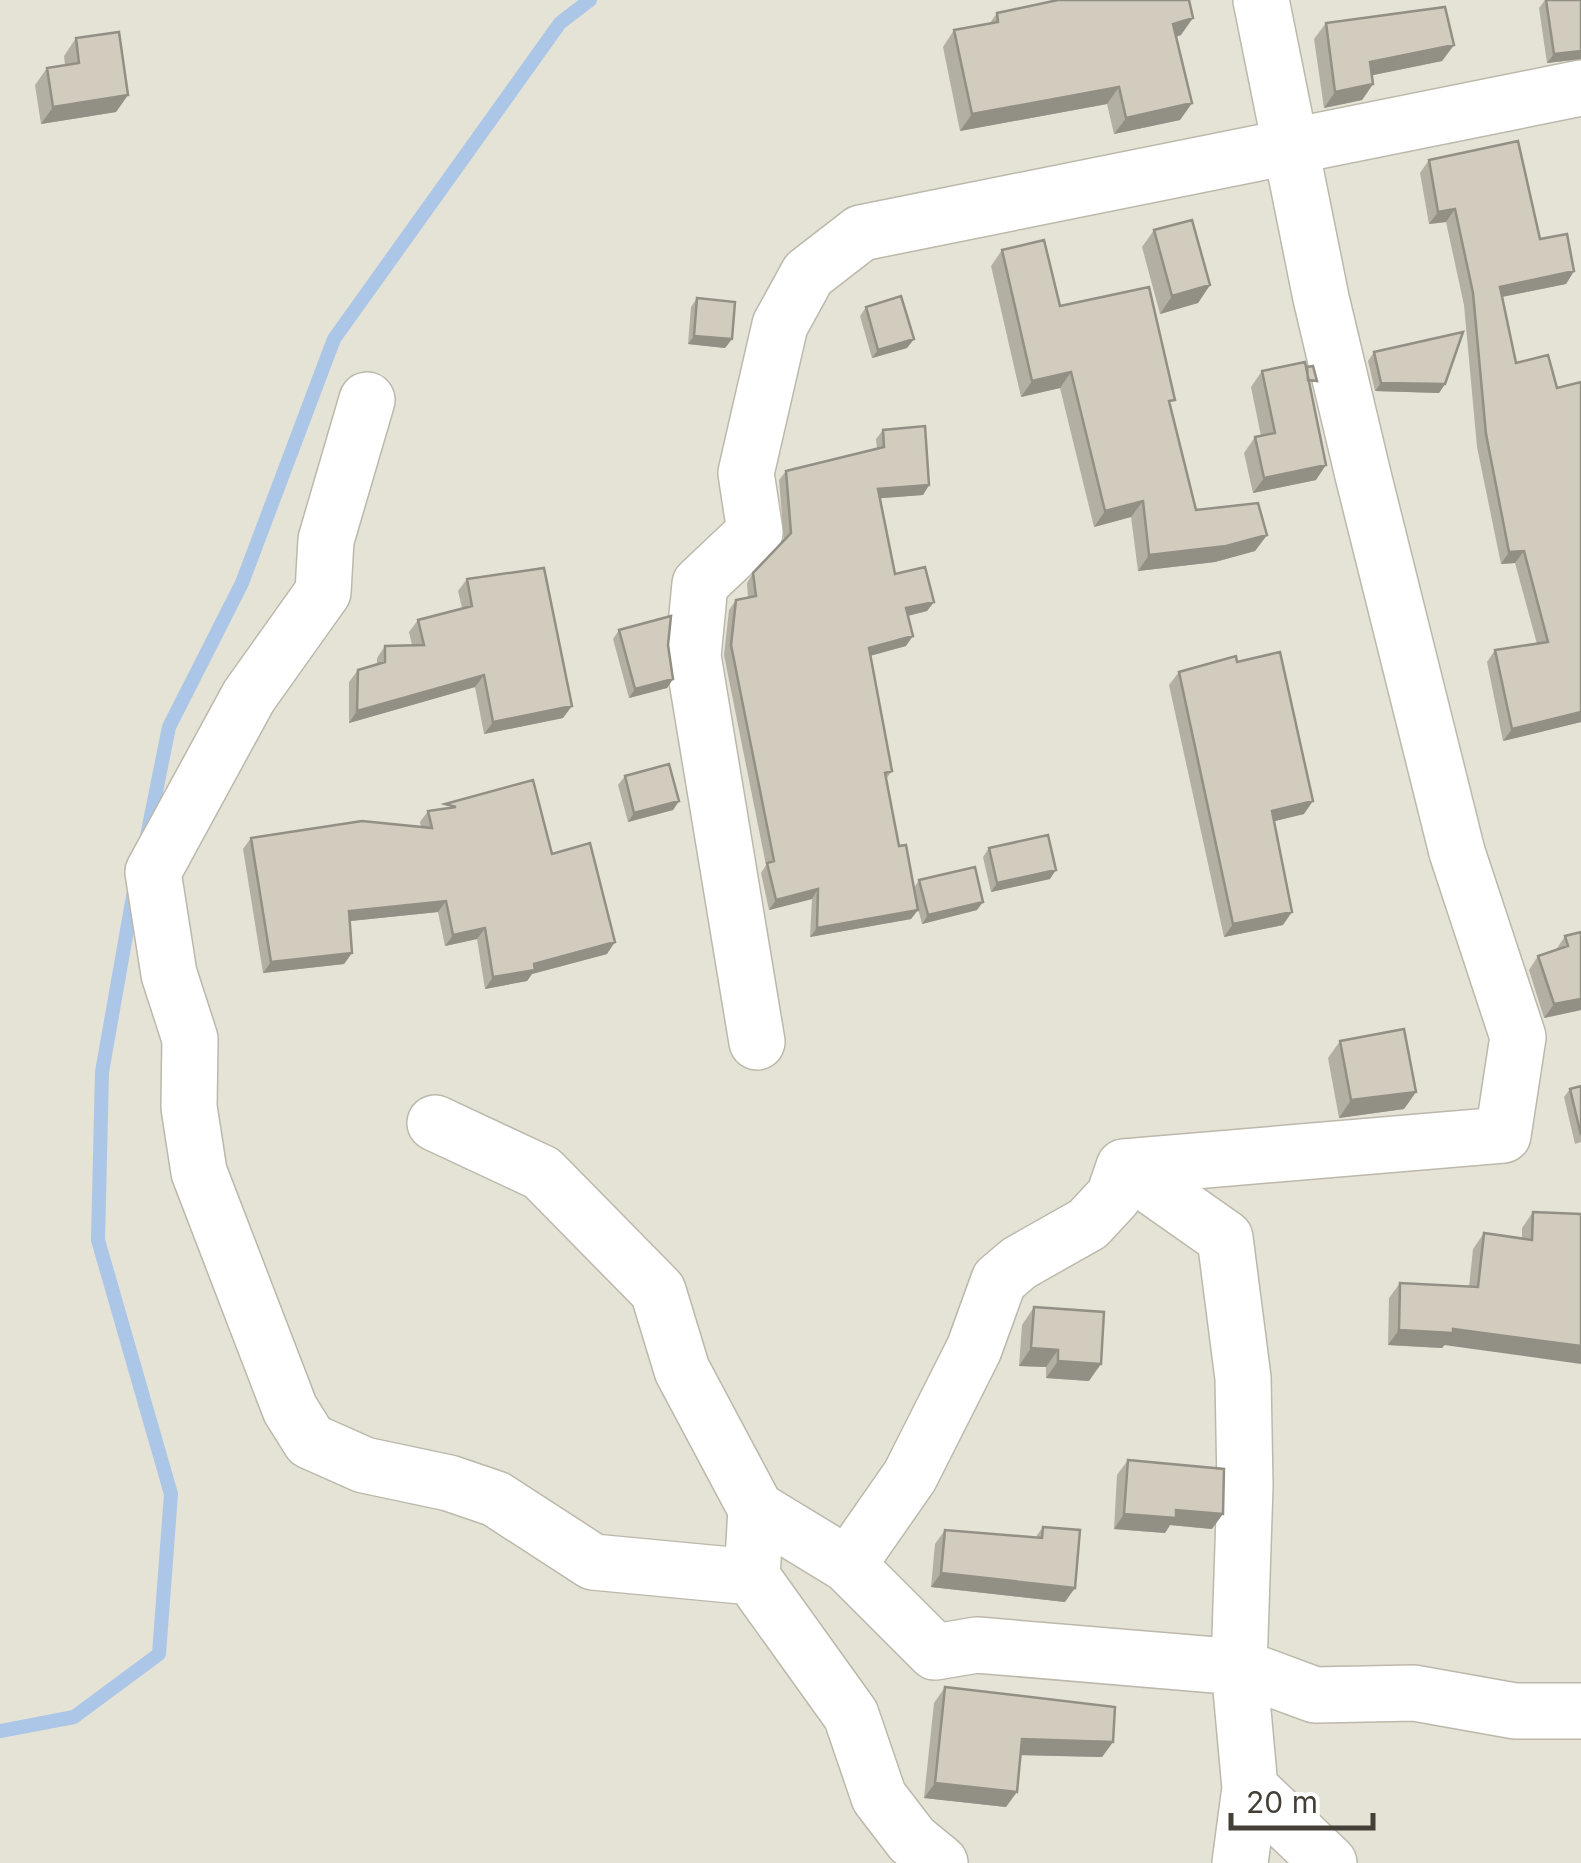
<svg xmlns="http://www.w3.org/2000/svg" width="1581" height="1863" font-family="Inter,sans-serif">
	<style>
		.residential { fill: #e5e2d6 }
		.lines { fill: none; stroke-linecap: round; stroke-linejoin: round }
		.stream { stroke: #abc6e7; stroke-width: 14 }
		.minor-casing { stroke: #bcb8ab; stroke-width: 58 }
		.minor { stroke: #fff; stroke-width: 55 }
		.wall { fill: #b4afa3 }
		.shaded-wall { fill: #928f85 }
		.building { fill: #d1ccbe; stroke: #928f85; stroke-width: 2.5 }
	</style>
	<rect width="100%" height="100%" fill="#f1f0e7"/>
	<path class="residential" d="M0 0H1581V1863H0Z"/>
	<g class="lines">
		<path class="stream" d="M147 836 169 727 242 583 334 339 560 23 590 0
			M0 1731 74 1717 159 1654 171 1494 98 1240 102 1072 135 885"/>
		<g class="minor-casing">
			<path id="minor" d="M367 400 326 540 323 592 249 696 153 872 169 974 190 1039 189 1107 199 1172 290 1409 310 1441 364 1465 449 1483 496 1499 593 1562 752 1577 851 1715 879 1797 912 1840 940 1863
				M757 1042 693 656 700 584 755 532 746 473 780 325 808 274 861 233 1581 88
				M435 1123 542 1173 658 1291 682 1370 756 1509 752 1577
				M1124 1167 1225 1238 1243 1378 1245 1486 1239 1667 1315 1695 1414 1693 1515 1711H1581
				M756 1509 848 1565
				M1250 1788 1329 1863
				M1240 1863 1250 1788 1239 1667 977 1645 935 1652 848 1565 910 1476 974 1349 999 1280 1019 1263 1088 1224 1114 1196 1124 1167 1503 1135 1518 1037 1457 852 1363 475 1321 298 1261 0"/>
		</g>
		<use href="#minor" class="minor"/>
	</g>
	<path class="wall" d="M1545 0H1581V59L1547 63 1539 8Z
		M997 13 1181 35 1176 37 1192 103 1180 120 1114 134 1107 104 960 131 943 47 954 30 990 23Z
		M1326 23 1454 45 1442 61 1372 75 1373 84 1362 100 1324 108 1314 39Z
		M76 38 128 95 116 112 41 124 35 85 47 68 65 65 64 56Z
		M1429 160 1540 239 1574 271 1566 284 1502 297 1581 722 1503 741 1487 662 1495 650 1537 644 1515 563 1501 564 1477 447 1464 305 1446 222 1429 224 1420 173Z
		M1154 230 1210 285 1198 303 1160 314 1142 247Z
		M1002 250 1060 306 1170 406 1196 510 1267 535 1255 551 1215 562 1138 571 1131 517 1094 527 1060 388 1021 397 991 266Z
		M697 298 732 339 725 348 688 344 691 307Z
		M866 307 914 339 907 348 872 358 860 316Z
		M1374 352 1445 384 1439 393 1375 391 1368 361Z
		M1262 371 1311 389 1316 480 1253 493 1244 453 1255 437 1261 436 1251 387Z
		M883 430 929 485 923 495 880 498 895 574 934 602 927 611 908 616 906 646 870 656 892 771 886 779 899 846 914 888 919 880 977 910 922 924 916 901 918 910 911 919 810 937 812 899 769 910 761 873 766 865 724 655 729 610 736 600 748 598 747 583 753 573 784 541 779 480 786 471 877 449 876 439Z
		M467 579 563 718 484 734 475 687 349 723V682L358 670 377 665V658L385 646 412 645 409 632 418 620 462 608 458 591Z
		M619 630 668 645 673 679 667 688 629 698 613 639Z
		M1179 672 1304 814 1274 821 1283 925 1224 937 1169 685Z
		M625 776 679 801 673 810 628 822 618 785Z
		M428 811 552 854 607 954 532 974 527 981 485 989 477 939 445 946 438 912 350 921 352 953 344 964 263 973 243 849 251 838 421 827 420 822Z
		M989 848 1050 879 991 892 983 857Z
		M1565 936 1581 1010 1544 1018 1529 970 1538 956 1556 950Z
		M1340 1041 1416 1092 1404 1109 1339 1118 1328 1058Z
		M1581 1086V1142L1575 1144 1564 1097 1570 1089Z
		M1533 1212 1581 1214 1442 1348 1388 1345 1389 1298 1400 1283 1469 1287 1473 1249 1484 1233 1522 1238V1228Z
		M1034 1307 1089 1381 1046 1378V1367L1019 1366 1022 1325Z
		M1128 1460 1212 1529 1170 1525 1165 1533 1114 1529 1117 1475Z
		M1043 1527 1065 1602 931 1587 935 1544 945 1530 1035 1538Z
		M945 1687 1113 1742 1102 1757 1021 1755 1006 1807 924 1798 934 1703Z"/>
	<path class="shaded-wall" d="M1193 18 1181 35 1161 41 1173 24Z
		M1454 45 1442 61 1359 78 1370 62Z
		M1581 51V59L1547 63 1554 54Z
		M1373 84 1362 100 1324 108 1335 92Z
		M1119 87 1107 104 960 131 972 114Z
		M128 95 116 112 41 124 53 107Z
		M1192 103 1180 120 1114 134 1126 118Z
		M1455 209 1446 222 1429 224 1438 212Z
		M1574 271 1566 284 1491 299 1500 287Z
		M1210 285 1198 303 1160 314 1172 296Z
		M694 336 732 339 725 348 688 344Z
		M914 339 907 348 872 358 878 350Z
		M1071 372 1060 388 1021 397 1032 381Z
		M1381 383 1445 384 1439 393 1375 391Z
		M1326 465 1316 480 1253 493 1264 478Z
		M929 485 923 495 871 499 878 489Z
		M1143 501 1131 517 1094 527 1105 511Z
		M1267 535 1255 551 1215 562 1138 571 1149 555Z
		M1524 551 1515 563 1501 564 1509 552Z
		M934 602 927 611 899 618 906 608Z
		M913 636 906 646 862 658 869 648Z
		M484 675 475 687 349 723 357 711Z
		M673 679 667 688 629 698 635 689Z
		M572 706 563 718 484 734 493 722Z
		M1581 712V722L1503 741 1512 729Z
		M679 801 673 810 628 822 634 813Z
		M1313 801 1304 814 1263 824 1272 811Z
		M1056 870 1050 879 991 892 997 883Z
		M818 889 812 899 769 910 776 900Z
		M446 901 438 912 341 922 349 911Z
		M983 902 977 910 922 924 928 915Z
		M918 910 911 919 810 937 817 928Z
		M1292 912 1283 925 1224 937 1233 924Z
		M485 928 477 939 445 946 453 935Z
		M615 942 607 954 532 974 527 981 485 989 493 977 534 964Z
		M352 953 344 964 263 973 271 962Z
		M1581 999V1010L1544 1018 1554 1004Z
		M1416 1092 1404 1109 1339 1118 1351 1100Z
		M1453 1329 1581 1346V1364L1444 1345 1442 1348 1388 1345 1399 1330Z
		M1031 1348 1058 1350 1046 1367 1019 1366Z
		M1058 1361 1101 1364 1089 1381 1046 1378Z
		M1176 1510 1223 1514 1212 1529 1170 1525 1165 1533 1114 1529 1124 1514Z
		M941 1573 1075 1588 1065 1602 931 1587Z
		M1022 1739 1113 1742 1102 1757 1012 1755Z
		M935 1783 1017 1792 1006 1807 924 1798Z"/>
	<path class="building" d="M1058 0H1189L1193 18 1173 24 1192 103 1126 118 1119 87 972 114 954 30 998 22 997 13Z
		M1546 0H1581V51L1554 54Z
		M1445 7 1454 45 1370 62 1373 84 1335 92 1326 23Z
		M119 32 128 95 53 107 47 68 79 63 76 38Z
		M1518 141 1540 239 1567 234 1574 271 1500 287 1516 363 1548 355 1557 388 1581 382V712L1512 729 1495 650 1548 642 1524 551 1509 552 1486 434 1473 293 1455 209 1438 212 1429 160Z
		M1192 220 1210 285 1172 296 1154 230Z
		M1044 240 1060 306 1149 287 1175 400 1169 401 1196 510 1258 503 1267 535 1226 546 1149 555 1143 501 1105 511 1071 372 1032 381 1002 250Z
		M901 296 914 339 878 350 866 307Z
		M697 298 735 302 732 339 694 336Z
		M1463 332 1445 384 1381 383 1374 352Z
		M1305 362 1326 465 1264 478 1255 437 1275 433 1262 371Z
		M1313 366 1317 381 1308 380 1307 367Z
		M925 426 929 485 878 489 895 574 925 567 934 602 906 608 913 636 869 648 892 771 885 773 899 846 906 845 918 910 817 928 818 889 776 900 767 863 774 861 731 645 736 600 756 596 753 573 791 533 786 471 884 447 883 430Z
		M544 568 572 706 493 722 484 675 357 711 358 670 385 662V646L424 645 418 620 472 606 467 579Z
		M671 616 668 645 673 679 635 689 619 630Z
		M1280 652 1313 801 1272 811 1292 912 1233 924 1179 672 1236 656 1237 662Z
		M669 764 679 801 634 813 625 776Z
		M533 780 552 854 590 843 615 942 534 964 535 970 493 977 485 928 453 935 446 901 349 911 352 953 271 962 251 838 362 821 432 828 428 811 456 807 445 804Z
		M1048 835 1056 870 997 883 989 848Z
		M975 867 983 902 928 915 919 880Z
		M1581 932V999L1554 1004 1538 956 1568 946 1565 936Z
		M1404 1029 1416 1092 1351 1100 1340 1041Z
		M1581 1086V1135L1570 1089Z
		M1533 1212 1581 1214V1346L1453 1329V1333L1399 1330 1400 1283 1478 1287 1484 1233 1532 1240Z
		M1034 1307 1104 1312 1101 1364 1058 1361V1350L1031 1348Z
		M1128 1460 1224 1469 1223 1514 1176 1510V1518L1124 1514Z
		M1043 1527 1080 1530 1075 1588 941 1573 945 1530 1042 1538Z
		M945 1687 1115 1707 1113 1742 1022 1739 1017 1792 935 1783Z"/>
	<path d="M1231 1813v15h142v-15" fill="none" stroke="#444037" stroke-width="5"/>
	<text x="1246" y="1813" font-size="30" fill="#444037" stroke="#ffffff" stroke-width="8" paint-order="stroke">20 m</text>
</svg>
